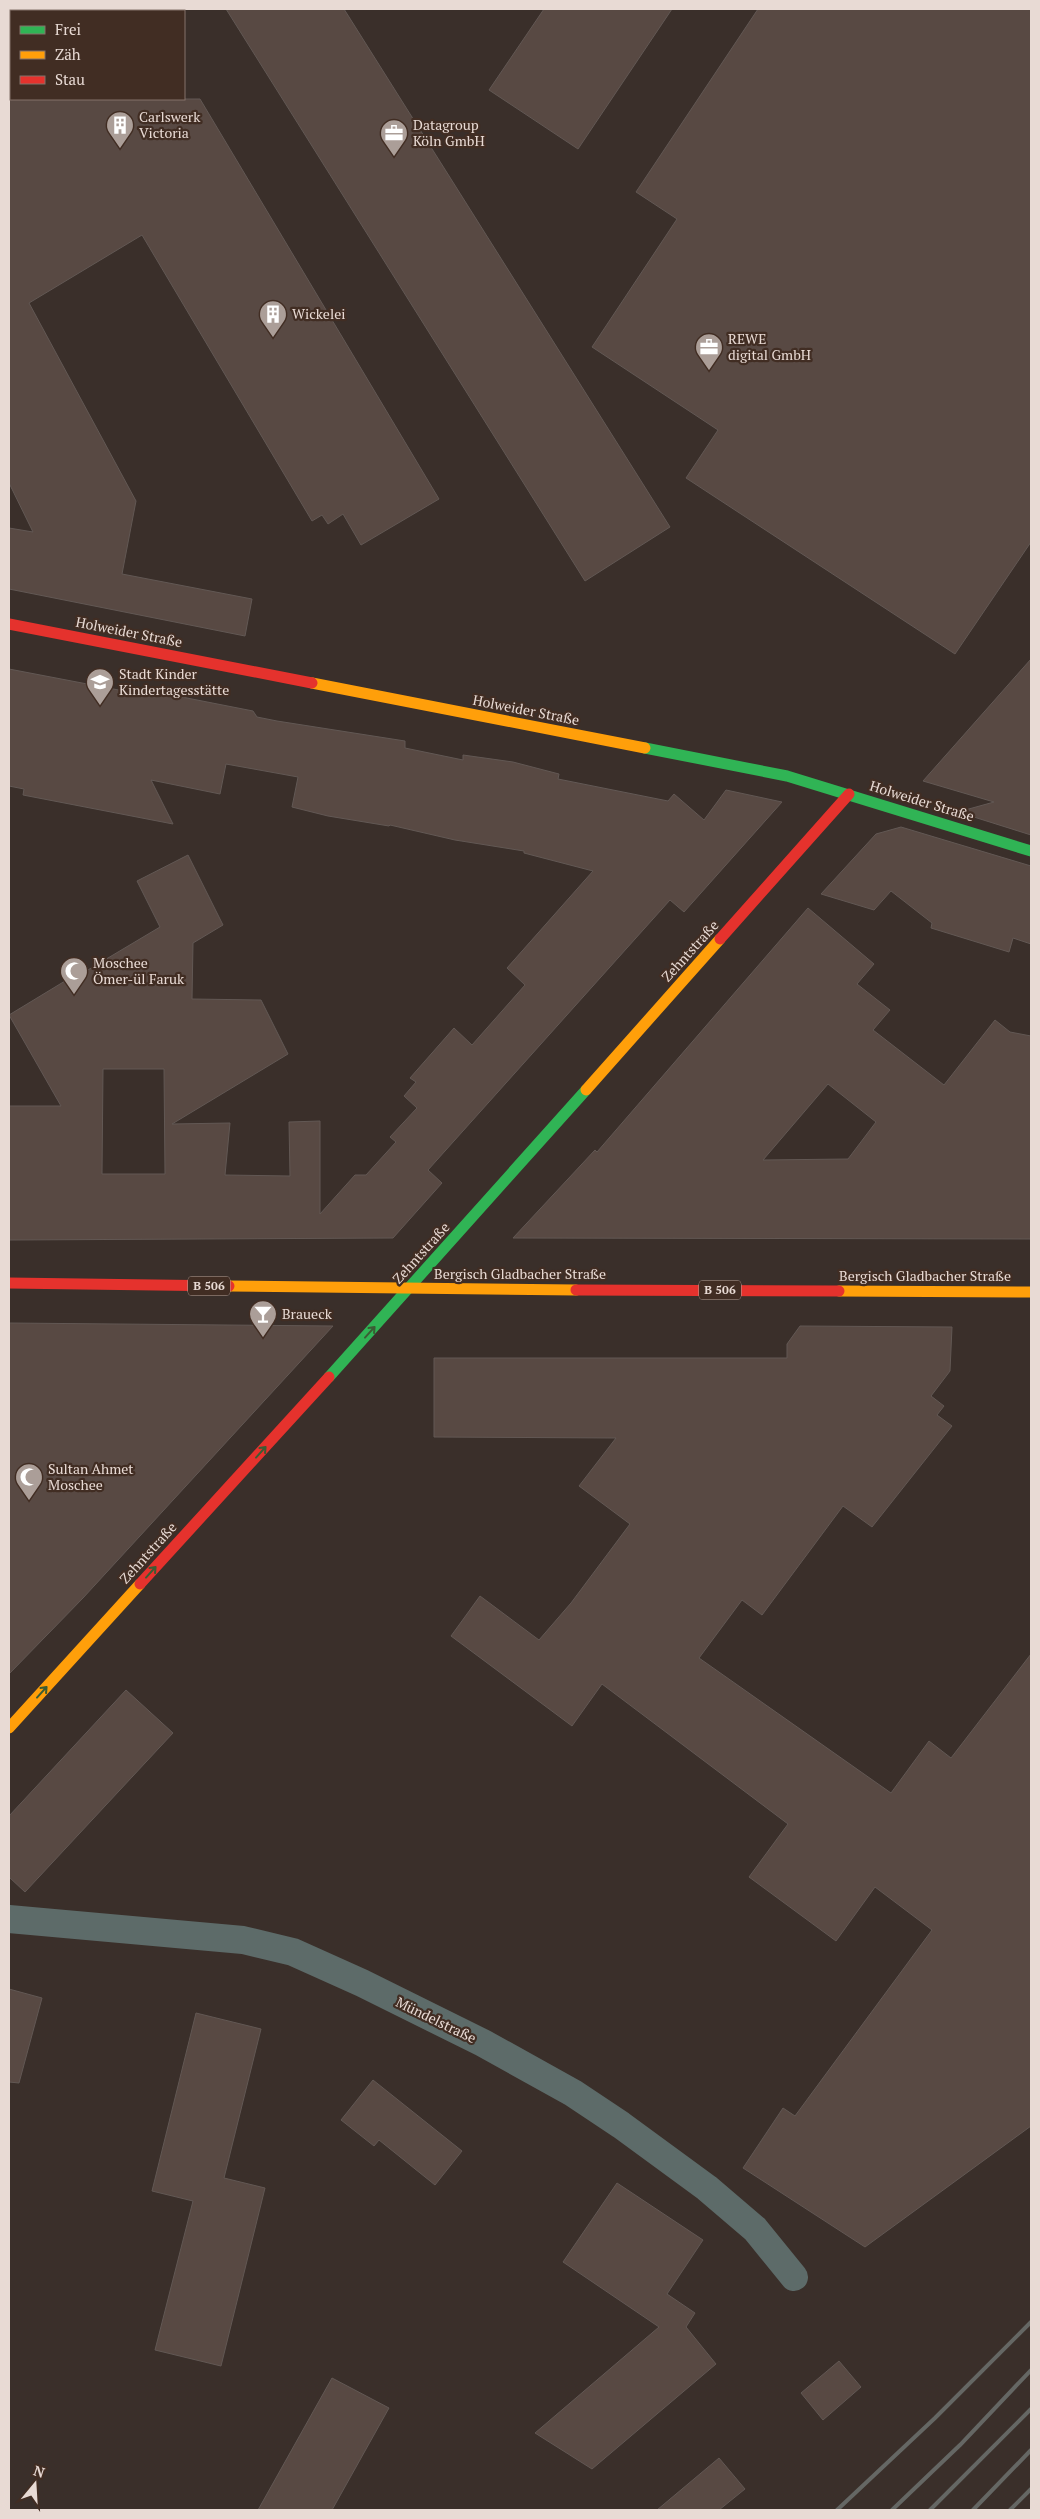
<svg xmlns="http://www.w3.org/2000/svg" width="1040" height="2519" font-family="'PT Serif',serif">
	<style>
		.building { fill: #584943; stroke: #625854; fill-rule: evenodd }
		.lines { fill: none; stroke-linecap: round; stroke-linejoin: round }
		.street { stroke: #5d6b69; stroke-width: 28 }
		.fast { stroke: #30b455; stroke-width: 11 }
		.slow { stroke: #ff9f0a; stroke-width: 11 }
		.jam { stroke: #e5322d; stroke-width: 11 }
		.rail { stroke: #656764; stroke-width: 4 }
		.oneway { stroke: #3b5c34 }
		.labels { text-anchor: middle; stroke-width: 4.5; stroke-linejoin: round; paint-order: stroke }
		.shield { fill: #412d23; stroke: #b6a69f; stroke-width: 1 }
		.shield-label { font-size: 12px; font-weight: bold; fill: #e8dad4 }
		.poi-label { font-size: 14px; fill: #e8dad4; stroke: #412d23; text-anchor: start }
		.street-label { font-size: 14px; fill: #e8dad4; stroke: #412d23 }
	</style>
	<rect width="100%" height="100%" fill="#3a2f2a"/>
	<path class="building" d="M226 9H344L670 527 585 581Z
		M544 9H672L578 149 489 90Z
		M758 9H1031V542L955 654 686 478 718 430 592 347 677 219 636 192Z
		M9 99H200L439 499 361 545 343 514 328 524 322 515 312 521 142 235 29 303 136 501 122 574 252 599 245 636 9 589V528L33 532 9 483Z
		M1031 659V835L958 812 994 802 923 781Z
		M9 669 129 692 131 687 253 711 257 717 277 721 405 741V748L463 760V755L513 762 559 774 558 779 668 801 674 794 704 820 726 790 782 802 684 912 670 900 428 1170 442 1183 393 1238 9 1240V1106H61L9 1015 65 981 66 983 160 927 137 881 188 855 223 925 193 943 192 999 261 1000 288 1054 172 1124 230 1123 225 1175 290 1176 289 1122 320 1121V1214L355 1175H366L396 1142 390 1137 417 1108 404 1096 416 1082 410 1078 454 1028 472 1045 525 985 507 968 593 871 524 853V851L455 840 390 825 389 826 328 816 292 807 298 777 226 764 220 794 151 780 173 824 23 795 24 789 9 786ZM103 1069H164L165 1174H102Z
		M901 827 1031 866V944L1013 938 1009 952 931 928 932 923 891 891 874 910 821 894 876 834Z
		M808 908 874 964 857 984 890 1010 873 1030 944 1085 995 1020 1010 1032 1031 1036V1239L513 1238 595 1150 597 1152ZM828 1084 876 1122 848 1159 763 1160Z
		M9 1323 333 1326 83 1598 9 1674Z
		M800 1326 952 1327 950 1371 931 1396 944 1406 937 1415 952 1426 872 1527 843 1506 762 1615 742 1600 699 1658 891 1793 929 1741 951 1758 1031 1654V2126L865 2247 743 2168 783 2108 795 2116 932 1930 875 1887 836 1941 749 1877 788 1824 602 1684 572 1726 451 1636 480 1596 539 1640 571 1603 630 1524 579 1486 616 1438 434 1437V1358H787V1344Z
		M126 1690 173 1733 25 1892 9 1877V1816Z
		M9 1989 42 1998 19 2083 9 2082Z
		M196 2013 261 2029 224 2178 265 2188 221 2366 155 2350 193 2201 152 2191Z
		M373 2080 462 2151 435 2185 379 2140 374 2146 341 2120Z
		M617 2183 703 2240 667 2294 695 2313 686 2327 716 2364 592 2469 535 2433 659 2327 563 2262Z
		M839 2361 861 2387 823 2420 801 2393Z
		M332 2378 389 2408 332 2510H258Z
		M719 2458 745 2489 719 2510H657Z"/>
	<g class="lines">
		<path class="street" d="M9 1919 243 1940 293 1952 362 1983 483 2043 573 2093 621 2125 707 2188 755 2229 794 2277"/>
		<path class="fast" d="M645 748 787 776 1031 851
			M329 1377 586 1090"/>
		<path class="slow" d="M312 683 645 748
			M586 1090 720 939
			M229 1286 576 1290
			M839 1291 1031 1292
			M9 1728 140 1584"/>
		<path class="jam" d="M9 624 312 683
			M720 939 849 794
			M9 1283 229 1286
			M576 1290 839 1291
			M140 1584 329 1377"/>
		<path class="rail" d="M837 2510 935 2418 1031 2322
			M892 2510 960 2445 1031 2370
			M930 2510 1031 2409
			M973 2510 1031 2450
			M1010 2510 1031 2489"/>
	</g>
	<defs><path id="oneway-shaft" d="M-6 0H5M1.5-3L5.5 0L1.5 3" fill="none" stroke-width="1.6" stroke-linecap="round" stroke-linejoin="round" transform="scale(1.25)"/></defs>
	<g class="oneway">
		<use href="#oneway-shaft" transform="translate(370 1332) rotate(-48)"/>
		<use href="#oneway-shaft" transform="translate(261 1452) rotate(-48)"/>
		<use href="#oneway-shaft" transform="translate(151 1572) rotate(-48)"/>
		<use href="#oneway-shaft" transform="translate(42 1692) rotate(-48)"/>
	</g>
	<defs>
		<g id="building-pin" transform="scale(1.4375)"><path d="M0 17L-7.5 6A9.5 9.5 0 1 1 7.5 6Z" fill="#ab9e98" stroke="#412d23"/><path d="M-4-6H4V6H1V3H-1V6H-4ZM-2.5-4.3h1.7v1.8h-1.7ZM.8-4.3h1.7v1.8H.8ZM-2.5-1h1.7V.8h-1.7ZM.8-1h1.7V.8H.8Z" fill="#fff"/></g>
		<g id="office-pin" transform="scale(1.4375)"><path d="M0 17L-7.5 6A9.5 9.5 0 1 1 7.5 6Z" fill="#ab9e98" stroke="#412d23"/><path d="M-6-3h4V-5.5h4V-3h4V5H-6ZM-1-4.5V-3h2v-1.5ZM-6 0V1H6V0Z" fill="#fff"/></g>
		<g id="school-pin" transform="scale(1.4375)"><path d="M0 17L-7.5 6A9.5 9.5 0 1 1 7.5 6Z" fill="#ab9e98" stroke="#412d23"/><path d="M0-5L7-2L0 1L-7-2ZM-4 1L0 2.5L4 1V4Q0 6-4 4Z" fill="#fff"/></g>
		<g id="mosque-pin" transform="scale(1.4375)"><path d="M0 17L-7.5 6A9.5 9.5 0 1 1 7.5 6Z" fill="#ab9e98" stroke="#412d23"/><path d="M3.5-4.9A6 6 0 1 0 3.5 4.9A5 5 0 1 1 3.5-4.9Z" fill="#fff"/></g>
		<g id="bar-pin" transform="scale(1.4375)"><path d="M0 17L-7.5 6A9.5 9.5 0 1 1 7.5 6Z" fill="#ab9e98" stroke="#412d23"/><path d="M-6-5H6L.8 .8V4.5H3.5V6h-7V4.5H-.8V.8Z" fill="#fff"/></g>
	</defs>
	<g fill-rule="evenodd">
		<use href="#building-pin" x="120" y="125"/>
		<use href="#office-pin" x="394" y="133"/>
		<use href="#building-pin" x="273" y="314"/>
		<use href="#office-pin" x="709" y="347"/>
		<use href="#school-pin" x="100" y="682"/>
		<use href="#mosque-pin" x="74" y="971"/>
		<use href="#bar-pin" x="263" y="1314"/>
		<use href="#mosque-pin" x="29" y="1477"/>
	</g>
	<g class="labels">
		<g class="shield">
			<rect x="188" y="1276.5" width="42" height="19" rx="4"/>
			<rect x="699" y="1280.5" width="42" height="19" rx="4"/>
		</g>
		<g class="shield-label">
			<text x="209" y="1290">B 506</text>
			<text x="720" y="1294">B 506</text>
		</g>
		<g class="poi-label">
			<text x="139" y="122">Carlswerk<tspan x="139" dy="16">Victoria</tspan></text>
			<text x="413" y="130">Datagroup<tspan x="413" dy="16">Köln GmbH</tspan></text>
			<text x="292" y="319">Wickelei</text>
			<text x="728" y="344">REWE<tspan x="728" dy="16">digital GmbH</tspan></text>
			<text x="119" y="679">Stadt Kinder<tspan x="119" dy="16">Kindertagesstätte</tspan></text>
			<text x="93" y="968">Moschee<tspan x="93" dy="16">Ömer-ül Faruk</tspan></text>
			<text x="282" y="1319">Braueck</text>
			<text x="48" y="1474">Sultan Ahmet<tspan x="48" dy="16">Moschee</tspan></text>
		</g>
		<g class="street-label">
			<text transform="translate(129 632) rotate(11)" y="5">Holweider Straße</text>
			<text transform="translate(526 710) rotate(11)" y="5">Holweider Straße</text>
			<text transform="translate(922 801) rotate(17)" y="5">Holweider Straße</text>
			<text transform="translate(690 951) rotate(-48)" y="5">Zehntstraße</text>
			<text transform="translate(421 1253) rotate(-48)" y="5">Zehntstraße</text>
			<text x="520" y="1279">Bergisch Gladbacher Straße</text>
			<text x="925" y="1281">Bergisch Gladbacher Straße</text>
			<text transform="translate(148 1553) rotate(-48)" y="5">Zehntstraße</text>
			<text transform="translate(436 2020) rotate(26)" y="5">Mündelstraße</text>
		</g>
	</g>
	<rect width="1040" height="2519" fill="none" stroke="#e8dad4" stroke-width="20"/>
	<rect x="10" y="10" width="175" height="90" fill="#412d23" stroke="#84726a"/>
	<rect x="20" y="26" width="25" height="8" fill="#30b455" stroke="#84726a"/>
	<text x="55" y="35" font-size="15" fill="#e8dad4">Frei</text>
	<rect x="20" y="51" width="25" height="8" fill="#ff9f0a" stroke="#84726a"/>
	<text x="55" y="60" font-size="15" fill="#e8dad4">Zäh</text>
	<rect x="20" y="76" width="25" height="8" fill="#e5322d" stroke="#84726a"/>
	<text x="55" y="85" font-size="15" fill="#e8dad4">Stau</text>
	<g transform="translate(35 2484) rotate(18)" stroke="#412d23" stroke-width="4" paint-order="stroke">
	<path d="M0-4L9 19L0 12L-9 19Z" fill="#e8dad4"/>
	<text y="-8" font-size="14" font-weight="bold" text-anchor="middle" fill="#e8dad4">N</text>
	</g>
</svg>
